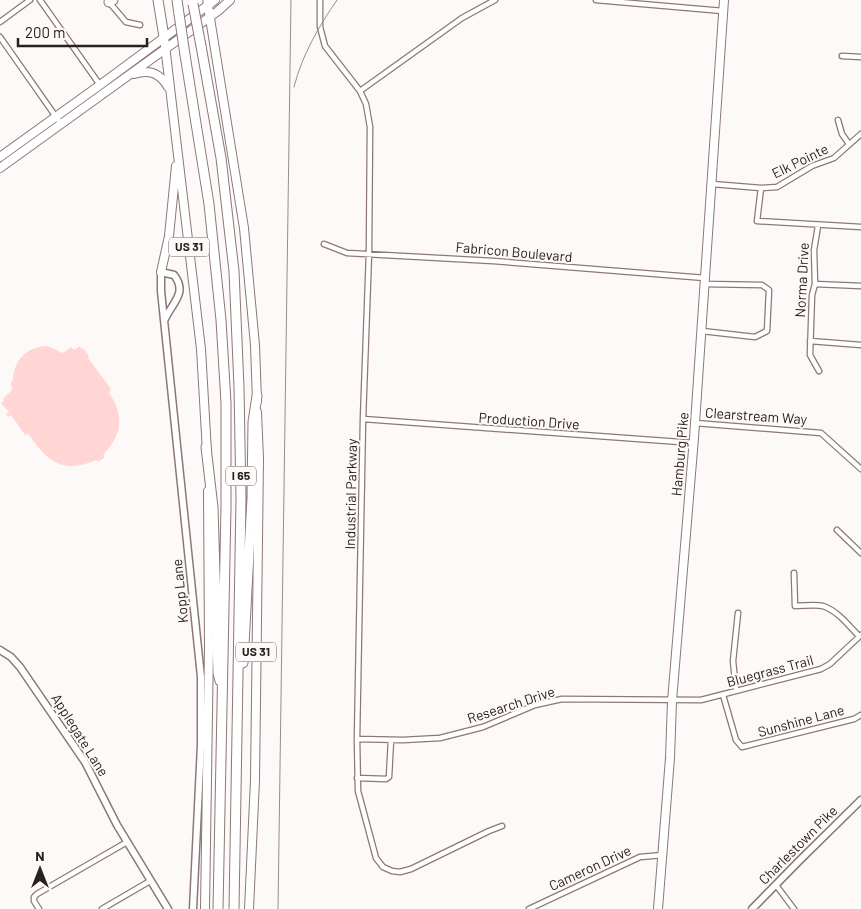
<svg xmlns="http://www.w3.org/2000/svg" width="861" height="909" font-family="Barlow,sans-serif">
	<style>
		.green { fill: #ffd6d3 }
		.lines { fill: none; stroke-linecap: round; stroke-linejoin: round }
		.street-casing { stroke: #8c7876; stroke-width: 7 }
		.secondary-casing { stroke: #8c7876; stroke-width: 9 }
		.primary-casing { stroke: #8c7876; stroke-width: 10 }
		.highway-casing { stroke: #8c7876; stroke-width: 11 }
		.street { stroke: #fff; stroke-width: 4.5 }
		.secondary { stroke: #fff; stroke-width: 6 }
		.primary { stroke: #fff; stroke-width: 8 }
		.highway { stroke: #fff; stroke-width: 9 }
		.rail { stroke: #948e8d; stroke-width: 1 }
		.highway-bridge-casing { stroke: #8c7876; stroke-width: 11; stroke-linecap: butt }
		.highway-bridge { stroke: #fff; stroke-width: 9 }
		.labels { text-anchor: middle; stroke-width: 4; stroke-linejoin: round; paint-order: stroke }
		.shield { fill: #fef9f9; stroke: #696261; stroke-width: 1 }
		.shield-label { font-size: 12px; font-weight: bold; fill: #292120 }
		.street-label { font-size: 14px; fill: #292120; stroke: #fef9f9 }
	</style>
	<rect width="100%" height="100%" fill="#fef9f9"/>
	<path class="green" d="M47 346 63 353 71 347 74 350 80 346 82 349H84L89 356 88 358 111 389 109 393C125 416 122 435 103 455L105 457 98 462 96 460C61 475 48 461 28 434L25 435 11 415 8 417 6 414 9 412 1 403 4 401 3 399 12 390 11 382 13 380C14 360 26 347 47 346Z"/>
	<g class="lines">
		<g class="street-casing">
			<path id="street" d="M40 0 100 85
				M320 0V27L325 46 360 91 366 104 370 127 369 253 363 419 357 739 358 791 376 858 383 867 392 871 400 872 411 869 489 831 502 826
				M596 0 723 11
				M109 2 126 22 140 25
				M0 22 30 0
				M0 37 61 124
				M842 56 861 57
				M360 91 462 18 495 0
				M838 120 842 134 849 144
				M712 184 761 188 777 187 812 166 834 158 861 134
				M761 188 757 221 861 227
				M816 225 818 226 814 250 815 284 812 295 810 355 819 371
				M324 244 347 253 493 261 705 278
				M815 284 861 286
				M702 331 755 337 767 331 769 290 762 285 704 284
				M810 341 861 345
				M363 419 694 443
				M695 423 821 433 861 469
				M837 530 861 553
				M794 573 795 606C804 606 815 604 823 606 838 611 849 626 859 636
				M736 690 733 661 738 613
				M723 695 736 740 742 747 854 719 861 715
				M357 739 403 740 440 738 483 727 535 705 562 699 701 700 821 669 830 664 861 635
				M357 778 386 779 389 777 391 740
				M776 885 794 909
				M39 909 34 901V897L37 894 127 842
				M102 909 150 881
				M529 909 640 857 663 855"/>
		</g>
		<g class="secondary-casing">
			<path id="secondary" d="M165 319C172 303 188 293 174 275L161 272V291L201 677V745L193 909
				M0 650 11 657 20 667 85 762 117 825 168 909
				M752 909 799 861 861 800"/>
		</g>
		<g class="primary-casing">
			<path id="primary" d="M208 6 244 228 255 345 257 401
				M164 37 201 349 207 452
				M134 74C149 69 160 73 168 87
				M0 157 100 85 215 0
				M0 168 218 11 230 0
				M161 272 169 236 176 166
				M205 909 209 647 208 491
				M249 909 255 780 259 459 257 412
				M658 909 670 758 672 701 694 438 724 0"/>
		</g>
		<g class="highway-casing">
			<path id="highway" d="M158 0 164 37
				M177 0 179 14
				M208 0V6
				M109 2 113 0
				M201 46 221 158 234 271 239 387 241 499 234 909
				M185 55 209 204 221 320 226 403V506L218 909
				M206 447 213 507 218 673 220 681
				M243 663 252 498 253 422 257 396"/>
		</g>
		<use href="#street" class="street"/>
		<use href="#secondary" class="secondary"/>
		<use href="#primary" class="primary"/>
		<use href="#highway" class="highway"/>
		<path class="rail" d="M294 87C302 55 319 26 337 0
			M278 909 291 0"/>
		<g class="highway-bridge-casing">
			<path id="highway-bridge" d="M193 4 201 46
				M179 14 185 55"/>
		</g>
		<use href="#highway-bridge" class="highway-bridge"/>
	</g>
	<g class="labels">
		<g class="shield">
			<rect x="169" y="237.5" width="40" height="19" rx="4"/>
			<rect x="226" y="466.5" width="30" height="19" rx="4"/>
			<rect x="236" y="642.5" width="40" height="19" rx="4"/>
		</g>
		<g class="shield-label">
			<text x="189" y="251">US 31</text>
			<text x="241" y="480">I 65</text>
			<text x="256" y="656">US 31</text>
		</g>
		<g class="street-label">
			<text transform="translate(800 161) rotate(-26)" y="5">Elk Pointe</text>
			<text transform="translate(514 252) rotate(5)" y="5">Fabricon Boulevard</text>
			<text transform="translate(802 280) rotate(-87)" y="5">Norma Drive</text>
			<text transform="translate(756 416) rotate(4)" y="5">Clearstream Way</text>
			<text transform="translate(529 421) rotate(4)" y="5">Production Drive</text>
			<text transform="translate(680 454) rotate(-85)" y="5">Hamburg Pike</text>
			<text transform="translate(351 494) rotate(-89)" y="5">Industrial Parkway</text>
			<text transform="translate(180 591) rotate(-96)" y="5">Kopp Lane</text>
			<text transform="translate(770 671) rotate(-15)" y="5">Bluegrass Trail</text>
			<text transform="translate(511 705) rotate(-18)" y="5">Research Drive</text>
			<text transform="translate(801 721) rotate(-15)" y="5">Sunshine Lane</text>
			<text transform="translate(80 735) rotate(58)" y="5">Applegate Lane</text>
			<text transform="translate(798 845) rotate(-45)" y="5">Charlestown Pike</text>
			<text transform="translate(590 868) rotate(-25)" y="5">Cameron Drive</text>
		</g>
	</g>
	<g transform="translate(40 869)" stroke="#fef9f9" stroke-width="4" paint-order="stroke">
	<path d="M0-4L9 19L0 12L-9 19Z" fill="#292120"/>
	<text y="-8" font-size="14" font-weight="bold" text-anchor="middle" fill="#292120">N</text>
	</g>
	<path d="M18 38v8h129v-8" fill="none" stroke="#292120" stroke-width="2.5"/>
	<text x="25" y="38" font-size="15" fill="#292120" stroke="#fef9f9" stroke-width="4" paint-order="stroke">200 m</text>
</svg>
